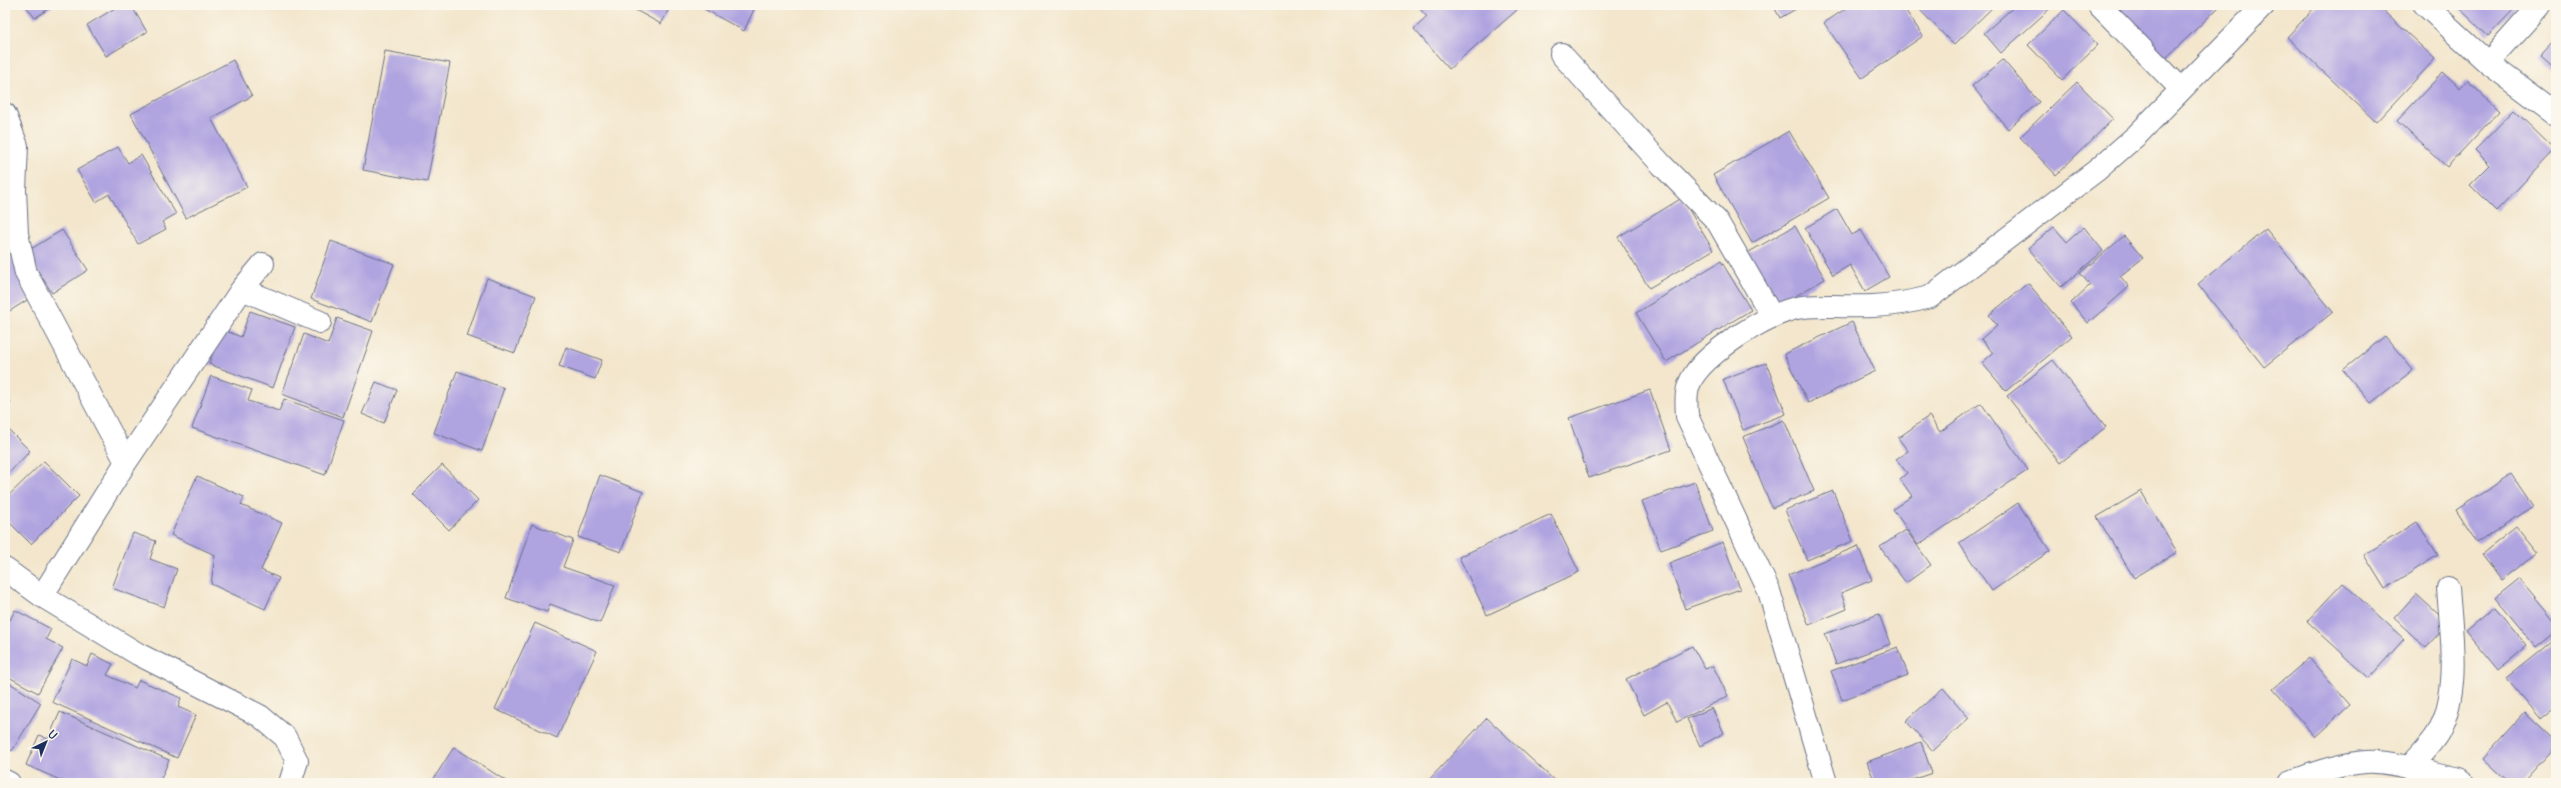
<svg xmlns="http://www.w3.org/2000/svg" width="2561" height="788" font-family="Delius,sans-serif">
	<style>
		.building { fill: #afa3e0 }
		.lines { fill: none; stroke-linecap: round; stroke-linejoin: round }
		.minor-casing { stroke: #676f84; stroke-width: 24 }
		.minor { stroke: #fff; stroke-width: 22 }
	</style>
	<rect width="100%" height="100%" fill="#fbf7ec"/>
	<filter id="ink" filterUnits="userSpaceOnUse"><feTurbulence type="fractalNoise" baseFrequency=".025" numOctaves="2"/><feDisplacementMap in="SourceGraphic" scale="8" xChannelSelector="R" yChannelSelector="G"/><feConvolveMatrix kernelMatrix="1 2 1 2 8 2 1 2 1" color-interpolation-filters="sRGB"/></filter>
	<filter id="wash" filterUnits="userSpaceOnUse"><feTurbulence type="fractalNoise" baseFrequency=".012" numOctaves="4" result="noise"/><feDisplacementMap in="SourceGraphic" scale="16" xChannelSelector="R" yChannelSelector="G"/><feGaussianBlur stdDeviation="0.9" result="paint"/><feColorMatrix in="noise" values="0 0 0 0 0 0 0 0 0 0 0 0 0 0 0 0 0 1.4 0 .05"/><feComposite in="paint" operator="in"/></filter>
	<g filter="url(#wash)">
		<rect width="100%" height="100%" fill="#f3e6cc"/>
		<g id="blocks">
			<path class="building" d="M25 5H54L35 18Z
				M120 5H131L147 32 106 56 87 25Z
				M631 5H671L661 24 630 7Z
				M697 5H756L744 31Z
				M1424 5H1512L1517 10 1449 69 1414 29 1427 17 1420 9Z
				M1773 5H1803L1780 18Z
				M1851 5H1902L1923 36 1862 78 1824 23Z
				M1915 5H1995L1954 45Z
				M2016 5H2054L2001 53 1984 33Z
				M2119 5H2218L2219 7 2162 62 2113 11Z
				M2317 5H2377L2435 59 2376 122 2287 37Z
				M2456 5H2518L2488 36Z
				M2064 10 2098 45 2062 80 2028 45Z
				M2556 39V70L2540 56Z
				M385 51 450 63 427 182 363 170Z
				M233 60 252 96 211 118 247 187 186 218 131 114Z
				M2003 60 2039 102 2008 129 1972 86Z
				M2443 72 2460 88 2467 80 2499 111 2447 167 2397 121Z
				M2077 82 2113 119 2056 175 2020 137Z
				M2514 110 2555 150 2496 211 2470 185 2490 165 2475 150Z
				M1789 131 1829 198 1752 243 1713 175Z
				M118 147 128 163 141 155 176 214 162 222 166 229 138 244 109 194 96 202 77 170Z
				M1682 198 1713 250 1649 288 1618 237Z
				M1837 209 1852 235 1861 230 1889 277 1865 291 1850 265 1833 275 1805 228Z
				M1795 226 1825 279 1778 306 1747 253Z
				M2054 227 2067 242 2084 227 2103 251 2061 287 2028 248Z
				M2266 229 2333 312 2264 367 2198 284Z
				M62 230 88 270 52 293 26 252Z
				M2124 236 2143 258 2120 276 2129 287 2088 323 2071 303 2090 285 2080 273Z
				M331 241 394 264 372 322 311 299Z
				M5 247 35 295 5 314Z
				M1721 261 1751 310 1666 362 1636 313Z
				M487 278 536 296 515 353 467 336Z
				M2028 283 2072 336 2006 391 1982 363 1993 353 1981 339 1997 325 1989 315Z
				M250 311 295 327 273 388 209 364 221 329 241 337Z
				M337 318 373 331 343 417 282 394 304 334 328 344Z
				M1852 322 1875 371 1808 403 1784 354Z
				M2385 336 2413 370 2371 403 2343 370Z
				M566 347 602 360 595 379 559 366Z
				M2053 360 2106 427 2060 463 2007 396Z
				M1766 363 1786 414 1743 430 1723 379Z
				M457 371 504 388 482 451 434 433Z
				M211 376 252 390 248 401 279 411 284 399 344 420 325 475 192 428Z
				M376 382 397 390 384 423 362 414Z
				M1650 390 1671 450 1589 478 1569 418Z
				M5 395 11 403 5 408Z
				M1981 403 2028 470 1918 545 1893 509 1912 496 1900 479 1907 473 1896 459 1908 451 1898 438 1929 416 1940 432Z
				M1784 420 1814 491 1772 508 1743 437Z
				M5 426 30 451 5 477Z
				M44 461 79 496 31 544 5 518V499Z
				M442 465 478 500 449 530 413 494Z
				M2512 474 2534 506 2477 543 2456 510Z
				M600 475 643 492 621 552 578 537Z
				M197 476 244 497 241 505 282 523 261 570 279 578 265 609 211 584 215 555 171 535Z
				M1695 482 1713 531 1661 550 1642 501Z
				M1833 491 1853 541 1807 560 1785 510Z
				M2141 491 2177 552 2134 578 2097 517Z
				M2018 503 2050 551 1992 591 1959 543Z
				M1551 514 1579 572 1487 615 1459 557Z
				M2417 522 2438 555 2385 589 2364 555Z
				M532 524 573 540 563 567 615 585 600 623 550 604 547 612 506 598Z
				M2516 527 2537 553 2502 580 2482 554Z
				M1906 530 1931 565 1906 583 1880 547Z
				M133 533 156 541 150 559 177 569 164 607 112 588Z
				M1723 542 1740 589 1685 609 1669 563Z
				M1858 546 1872 580 1841 593 1847 609 1809 625 1788 575Z
				M2520 578 2556 621V631L2536 647 2495 598Z
				M2343 583 2404 639 2369 678 2307 621Z
				M2416 594 2449 624 2426 648 2394 618Z
				M2495 607 2527 646 2498 670 2466 631Z
				M15 610 51 629 46 639 63 648 38 693 5 675V617L10 620Z
				M1879 614 1890 644 1836 664 1825 634Z
				M535 623 597 651 557 738 495 709Z
				M2556 638V706L2540 719 2506 678Z
				M1692 646 1705 669 1713 666 1728 696 1677 722 1667 702 1644 715 1626 679Z
				M1898 647 1908 675 1842 700 1831 671Z
				M92 654 113 664 107 675 135 688 139 680 181 698 178 707 196 715 177 758 52 702 72 659 87 666Z
				M2309 658 2350 705 2315 737 2273 689Z
				M5 680 41 703 12 751 5 747Z
				M1943 688 1969 718 1933 751 1906 721Z
				M1712 708 1724 733 1700 746 1687 719Z
				M60 712 169 760 159 783H67L26 765 39 735 48 739Z
				M2524 713 2556 743V746L2522 783H2510L2483 758Z
				M1487 718 1557 783H1426Z
				M1921 742 1932 773 1903 783H1875L1867 762Z
				M454 747 509 783H431Z"/>
		</g>
	</g>
	<g filter="url(#ink)">
		<use href="#blocks" fill-opacity="0" stroke="#676f84" stroke-width="1"/>
		<g class="lines">
			<g class="minor-casing">
				<path id="minor" d="M2099 5 2181 89
					M2425 5 2488 63 2556 114
					M1561 54 1662 165 1717 221 1772 316
					M2488 63 2540 5
					M5 114 17 146 15 190 17 234 26 273 126 462
					M263 264 242 289 320 322
					M5 569 42 596 138 654 260 716 285 737 297 761 290 783
					M42 596 126 462 242 289
					M2409 768C2418 757 2431 745 2438 733 2461 691 2451 633 2448 588
					M5 781 9 783
					M1826 783 1769 591 1687 416C1686 401 1685 388 1694 375 1710 350 1773 310 1803 307 1826 305 1850 307 1873 306 1892 305 1911 302 1930 297L2097 170 2137 135 2264 5
					M2289 783C2313 773 2339 764 2366 762 2389 760 2435 774 2459 779L2464 783"/>
			</g>
			<use href="#minor" class="minor"/>
		</g>
	</g>
	<rect width="2561" height="788" fill="none" stroke="#fbf7ec" stroke-width="20"/>
	<g transform="translate(46 742) rotate(43)" stroke="#fbf7ec" stroke-width="3" paint-order="stroke">
	<path d="M0-3L7 15L0 10L-7 15Z" fill="#1b2f5e"/>
	<text y="-6" font-size="11" font-weight="bold" text-anchor="middle" fill="#1b2f5e">U</text>
	</g>
</svg>
